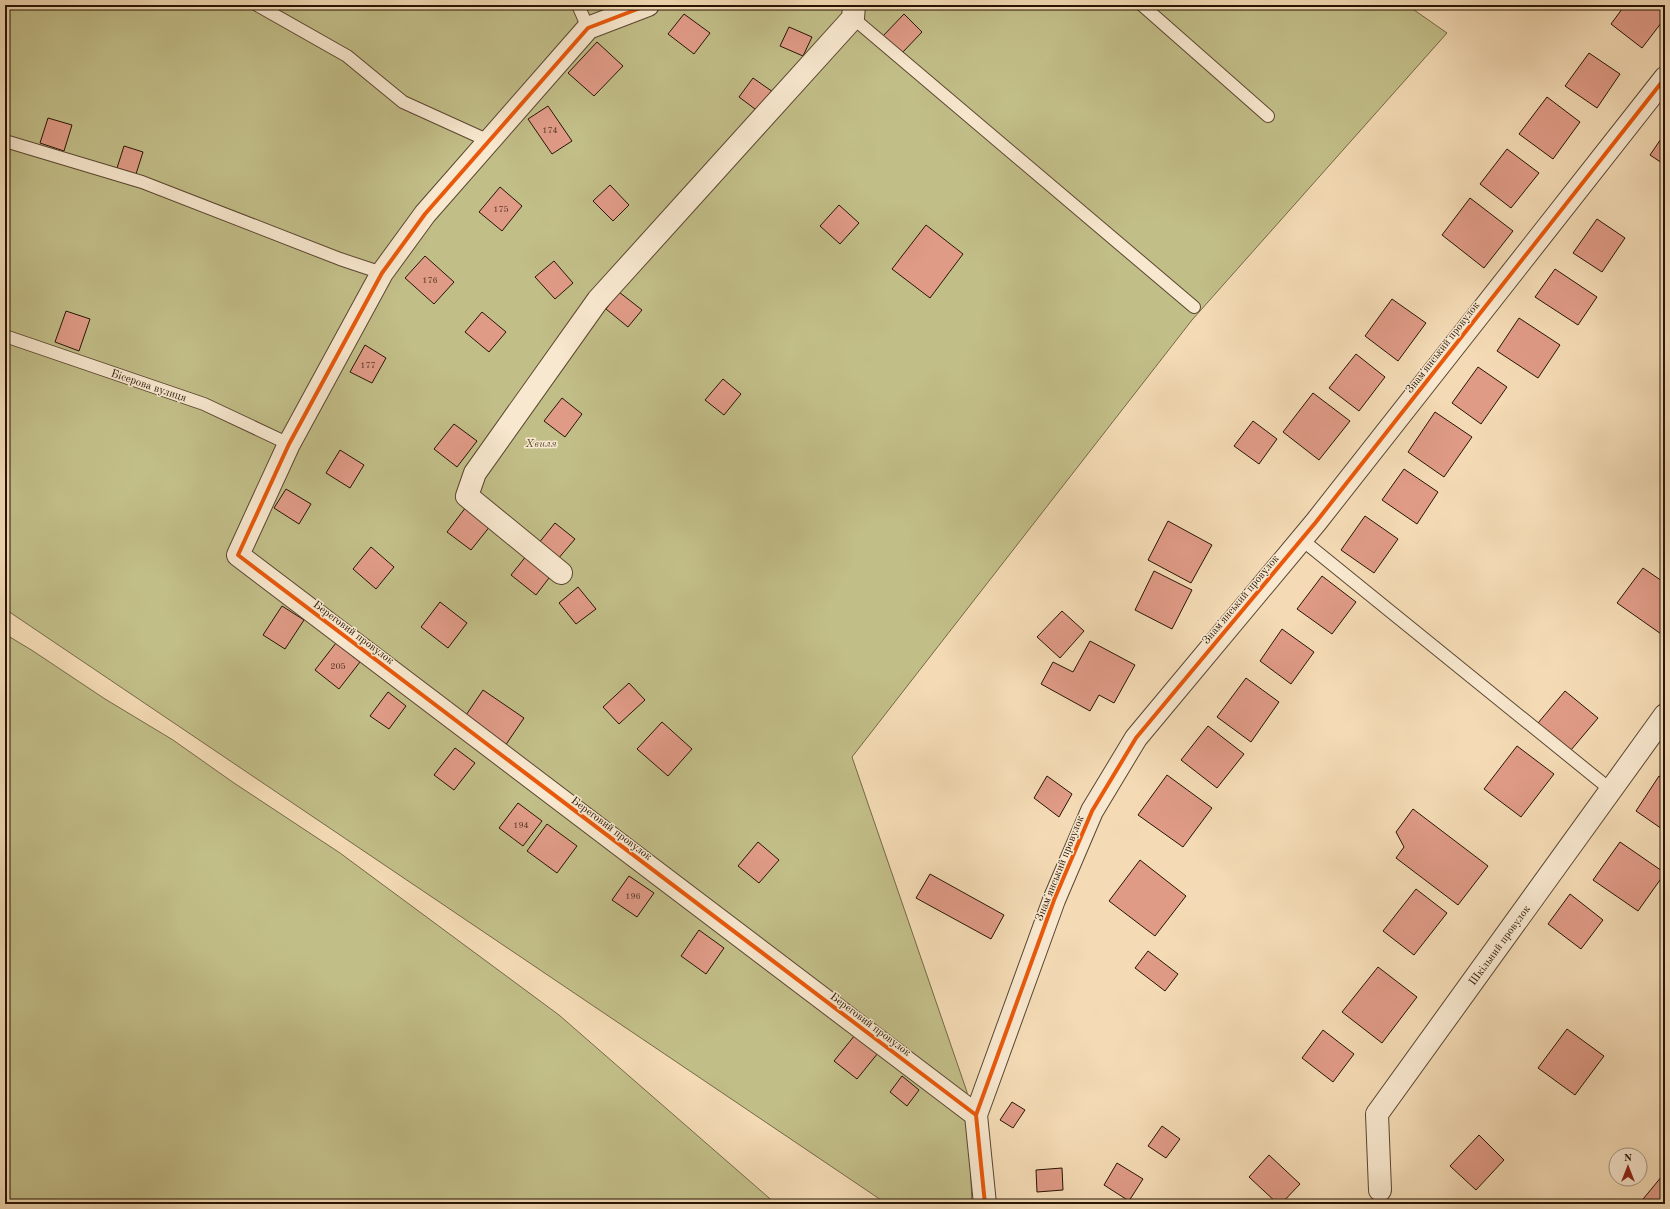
<svg xmlns="http://www.w3.org/2000/svg" width="1670" height="1209" font-family="'Old Standard TT',serif">
	<style>
		.green { fill: #c2be88; stroke: #746946 }
		.building { fill: #e09b87; stroke: #271403 }
		.lines { fill: none; stroke-linecap: round; stroke-linejoin: round }
		.lane-casing { stroke: #5a4630; stroke-width: 14 }
		.street-casing { stroke: #5a4630; stroke-width: 24 }
		.lane { stroke: #f8e8cf; stroke-width: 12 }
		.street { stroke: #f8e8cf; stroke-width: 22 }
		.cycleway-casing { stroke: #f8e8cf; stroke-width: 6 }
		.cycleway { stroke: #e8590c; stroke-width: 4 }
		.labels { text-anchor: middle; stroke-width: 3; stroke-linejoin: round; paint-order: stroke }
		.number-label { font-size: 9px; fill: #553624 }
		.street-label { font-size: 11px; fill: #271403; stroke: #f8e8cf }
		.park-label { font-size: 11px; font-style: italic; fill: #5d5032; stroke: #f8e8cf }
	</style>
	<rect width="100%" height="100%" fill="#f4dbb5"/>
	<filter id="stains"><feTurbulence type="fractalNoise" baseFrequency=".005" numOctaves="4"/><feColorMatrix values="0 0 0 0 .2 0 0 0 0 .09 0 0 0 0 .02 0 0 0 .5 -.17"/></filter>
	<radialGradient id="worn" r=".72"><stop offset=".6" stop-color="#630" stop-opacity="0"/><stop offset="1" stop-color="#630" stop-opacity=".3"/></radialGradient>
	<path class="green" d="M5 5H1407L1447 33 1192 320 852 757 967 1092 972 1204H887L5 609Z
		M5 634 33 651 105 699 173 740 234 783 340 853 559 1015 776 1204H5Z"/>
	<path class="building" d="M1625 5H1654L1665 13V18L1642 48 1611 24Z
		M684 14 710 33 694 54 668 34Z
		M904 14 922 32 902 53 883 36Z
		M789 27 812 37 803 56 780 46Z
		M597 42 623 66 594 96 568 73Z
		M1589 53 1620 74 1597 108 1565 86Z
		M753 78 773 92 759 112 739 97Z
		M1547 97 1580 122 1553 159 1519 134Z
		M548 106 572 141 552 154 528 119Z
		M48 118 72 125 64 151 40 143Z
		M1665 133V165L1650 155Z
		M124 146 143 152 136 174 117 168Z
		M1507 149 1539 173 1511 208 1480 184Z
		M610 185 629 205 613 221 593 201Z
		M500 187 522 206 502 231 479 212Z
		M1470 198 1513 231 1484 268 1442 235Z
		M839 205 859 223 840 244 820 226Z
		M1597 219 1625 238 1602 272 1573 253Z
		M926 225 963 254 930 298 892 269Z
		M425 256 454 282 434 304 405 278Z
		M554 261 573 283 555 299 535 277Z
		M1555 269 1597 297 1578 325 1535 297Z
		M619 292 642 310 628 327 606 309Z
		M1392 299 1426 323 1398 361 1365 336Z
		M66 311 90 319 79 351 55 342Z
		M482 312 506 332 489 352 465 332Z
		M1519 318 1560 345 1538 378 1497 351Z
		M365 345 386 358 372 383 350 372Z
		M1356 354 1385 377 1359 411 1329 388Z
		M1478 367 1507 387 1481 424 1452 403Z
		M723 379 741 394 724 415 705 400Z
		M1313 393 1350 421 1319 460 1283 432Z
		M562 398 582 414 565 437 544 421Z
		M1435 412 1472 437 1444 477 1408 452Z
		M1253 421 1277 439 1259 464 1234 446Z
		M454 424 477 441 457 467 434 449Z
		M340 450 364 465 350 488 326 473Z
		M1404 469 1438 492 1417 524 1382 500Z
		M286 489 311 504 299 524 274 508Z
		M466 507 491 525 471 550 447 532Z
		M1365 516 1398 539 1374 573 1341 550Z
		M1168 521 1212 545 1191 583 1148 560Z
		M555 523 575 539 557 560 538 544Z
		M371 547 394 567 376 589 353 569Z
		M527 555 552 574 536 595 511 575Z
		M1643 568 1665 583V634L1664 636 1617 603Z
		M1154 571 1192 590 1172 629 1135 610Z
		M1322 576 1356 602 1332 634 1297 609Z
		M578 587 596 609 576 624 559 603Z
		M440 602 467 623 448 648 421 627Z
		M282 606 304 620 285 649 263 635Z
		M1062 611 1084 631 1060 658 1037 637Z
		M1282 629 1314 652 1291 684 1260 661Z
		M1090 641 1135 665 1114 703 1099 695 1090 711 1041 684 1053 662 1073 672Z
		M336 643 360 662 339 689 315 670Z
		M1246 678 1279 702 1251 742 1217 717Z
		M629 683 645 700 619 724 603 707Z
		M483 690 524 718 505 746 464 718Z
		M1565 691 1598 718 1571 750 1538 723Z
		M388 692 406 706 389 729 370 716Z
		M662 722 692 749 668 776 637 749Z
		M1208 726 1244 754 1217 788 1181 760Z
		M1517 746 1554 774 1521 817 1484 789Z
		M455 748 475 763 454 790 434 775Z
		M1167 775 1212 808 1183 847 1138 815Z
		M1047 776 1072 794 1059 817 1034 798Z
		M1659 776 1665 780V831L1636 811Z
		M518 803 542 821 523 846 499 828Z
		M1413 809 1488 866 1458 905 1396 858 1404 847 1396 832Z
		M547 824 577 846 557 873 527 851Z
		M758 842 779 860 759 883 738 866Z
		M1620 842 1665 873 1638 911 1593 880Z
		M1140 860 1186 896 1155 936 1109 901Z
		M930 874 1004 915 991 939 916 898Z
		M629 876 654 893 637 917 612 900Z
		M1416 889 1447 913 1414 955 1383 931Z
		M1570 894 1603 920 1581 949 1548 924Z
		M699 930 724 948 706 974 681 956Z
		M1148 951 1178 974 1165 991 1135 968Z
		M1378 967 1417 997 1382 1043 1342 1012Z
		M1567 1029 1604 1056 1575 1095 1538 1068Z
		M1323 1030 1354 1054 1333 1082 1302 1058Z
		M855 1035 878 1053 857 1079 834 1061Z
		M902 1076 919 1090 907 1106 890 1092Z
		M1012 1102 1025 1110 1013 1128 1000 1120Z
		M1162 1126 1180 1139 1166 1158 1148 1146Z
		M1479 1135 1504 1160 1476 1190 1450 1166Z
		M1269 1155 1300 1184 1281 1204H1278L1249 1177Z
		M1117 1163 1143 1179 1129 1201 1104 1185Z
		M1062 1168 1063 1190 1037 1192 1036 1170Z
		M1662 1176 1665 1179V1204H1639Z"/>
	<g class="lines">
		<g class="lane-casing">
			<path id="lane" d="M257 5 347 56 403 102 489 141
				M578 5 588 28
				M1142 5 1268 116
				M853 18 1194 307
				M5 141 142 182 340 259 382 273
				M5 336 204 404 289 444
				M1301 539 1611 790"/>
		</g>
		<g class="street-casing">
			<path id="street" d="M648 5 588 28 425 214 382 273 289 444 238 555 976 1115
				M561 573 467 496 475 473 598 300 853 18 854 5
				M1380 1190 1377 1114 1665 715
				M985 1204 976 1115 1054 900 1092 811 1136 738 1316 522 1665 78"/>
		</g>
		<use href="#lane" class="lane"/>
		<use href="#street" class="street"/>
		<g class="cycleway-casing">
			<path id="cycleway" d="M648 5 588 28 425 214 382 273 289 444 238 555 976 1115
				M985 1204 976 1115 1054 900 1092 811 1136 738 1316 522 1665 78"/>
		</g>
		<use href="#cycleway" class="cycleway"/>
	</g>
	<g class="labels">
		<g class="number-label">
			<text x="550" y="133">174</text>
			<text x="501" y="212">175</text>
			<text x="430" y="283">176</text>
			<text x="368" y="368">177</text>
			<text x="338" y="669">205</text>
			<text x="521" y="828">194</text>
			<text x="633" y="899">196</text>
		</g>
		<g class="street-label">
			<text transform="translate(1442 347) rotate(-52)" y="4">Знамʼянський провулок</text>
			<text transform="translate(149 385) rotate(19)" y="4">Бісерова вулиця</text>
			<text transform="translate(1240 599) rotate(-50)" y="4">Знамʼянський провулок</text>
			<text transform="translate(354 632) rotate(37)" y="4">Береговий провулок</text>
			<text transform="translate(612 828) rotate(37)" y="4">Береговий провулок</text>
			<text transform="translate(1059 868) rotate(-68)" y="4">Знамʼянський провулок</text>
			<text transform="translate(1499 945) rotate(-54)" y="4">Шкільний провулок</text>
			<text transform="translate(871 1024) rotate(37)" y="4">Береговий провулок</text>
		</g>
		<g class="park-label">
			<text x="541" y="447">Хвиля</text>
		</g>
	</g>
	<rect width="1670" height="1209" fill="none" stroke="#f4dbb5" stroke-width="20"/>
	<rect x="6" y="6" width="1658" height="1197" fill="none" stroke="#271403" stroke-width="2"/>
	<rect x="10" y="10" width="1650" height="1189" fill="none" stroke="#271403"/>
	<g transform="translate(1628 1167)"><circle r="19" fill="#f8e8cf" stroke="#a4937d"/>
	<path d="M0-3L7 15L0 10L-7 15Z" fill="#8f2418"/>
	<text y="-6" font-size="11" font-weight="bold" text-anchor="middle" fill="#271403">N</text>
	</g>
	<rect width="100%" height="100%" filter="url(#stains)"/>
	<rect width="100%" height="100%" fill="url(#worn)"/>
</svg>
